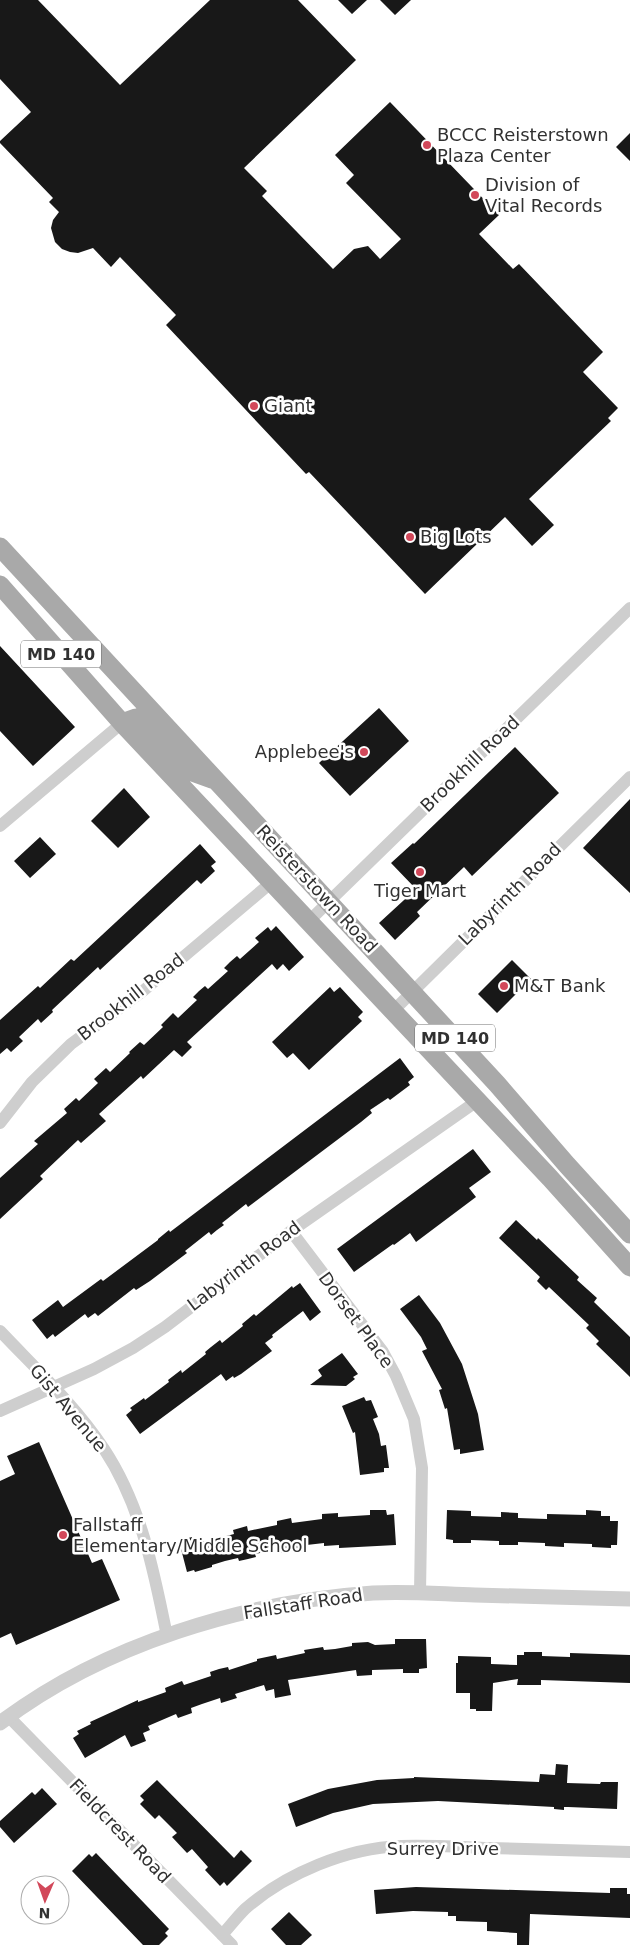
<svg xmlns="http://www.w3.org/2000/svg" width="630" height="1945" font-family="'DejaVu Sans',sans-serif">
	<style>
		.building { fill: #181818 }
		.lines { fill: none; stroke-linecap: round; stroke-linejoin: round }
		.minor { stroke: #cecece; stroke-width: 12 }
		.tertiary { stroke: #cecece; stroke-width: 15 }
		.primary { stroke: #a9a9a9; stroke-width: 19 }
		.poi-dot { fill: #d2485a; stroke: #fff; stroke-width: 2 }
		.labels { text-anchor: middle; stroke-width: 5; stroke-linejoin: round; paint-order: stroke }
		.shield { fill: #fff; stroke: #6f6f6f; stroke-width: 1 }
		.shield-label { font-size: 16px; font-weight: bold; fill: #313131 }
		.poi-label { font-size: 18px; fill: #313131; stroke: #fff; text-anchor: start }
		.street-label { font-size: 18px; fill: #313131; stroke: #fff }
	</style>
	<rect width="100%" height="100%" fill="#fff"/>
	<path class="building" d="M0 0H38L120 85 210 0H298L356 60 244 168 267 191 262 196 333 269 354 249 368 246 380 259 401 239 346 183 354 175 335 155 390 102 499 215 479 234 513 269 519 264 603 352 583 372 618 408 608 418 611 421 529 499 554 525 532 546 505 517 425 594 309 472 306 474 166 325 176 315 120 257 111 267 93 248 78 253 70 252 62 249 55 242 51 228 53 220 59 212 49 202 53 198 0 143V141L31 112 0 79Z
		M338 0H367L352 14Z
		M380 0H411L395 15Z
		M630 133V161L616 147Z
		M0 646 75 727 33 766 0 731Z
		M379 708 409 741 350 796 319 763Z
		M515 747 559 793 472 876 464 867 417 912 420 916 395 940 379 923 416 889 391 863 413 843 414 844Z
		M124 788 150 817 118 848 91 821Z
		M630 799V893L583 848Z
		M40 837 56 854 30 878 14 861Z
		M200 844 216 862 211 866 215 871 201 884 197 880 100 970 98 967 52 1010 53 1012 41 1023 38 1019 19 1037 23 1041 11 1052 7 1048 0 1054V1020L38 986 40 988 71 959 74 961Z
		M276 926 304 957 289 971 283 964 277 970 272 964 187 1042 192 1047 182 1057 174 1050 143 1079 141 1076 99 1114 106 1121 81 1143 78 1140 40 1176 43 1179 0 1219V1178L38 1144 34 1141 67 1113 64 1109 76 1098 79 1101 98 1083 94 1079 106 1068 110 1072 130 1053 129 1052 140 1042 144 1045 163 1027 161 1025 173 1013 178 1018 197 1000 193 997 199 991 205 986 208 989 228 971 224 968 230 962 237 956 240 959 259 942 255 938 268 927 271 931Z
		M512 960 531 979 497 1013 478 994Z
		M330 987 334 992 340 987 363 1012 358 1017 362 1021 309 1070 293 1053 287 1058 272 1042Z
		M400 1058 414 1077 408 1082 410 1085 390 1100 388 1098 370 1110 372 1113 361 1122 248 1207 246 1204 222 1223 224 1225 217 1230 211 1235 209 1232 185 1251 187 1253 150 1281 136 1290 134 1288 98 1316 95 1313 88 1318 85 1314 55 1337 53 1334 47 1339 32 1320 58 1300 63 1307 101 1279 103 1281 158 1240V1239L169 1230 170 1232Z
		M473 1149 491 1172 469 1188 476 1197 416 1242 410 1233 394 1245 393 1244 354 1272 337 1249Z
		M516 1220 537 1240 538 1238 579 1277 577 1280 597 1298 594 1302 630 1337V1377L596 1344 599 1341 586 1328 589 1325 549 1287 546 1290 537 1281 540 1277 499 1238Z
		M300 1283 321 1312 310 1321 303 1311 272 1335 273 1337 265 1343 272 1351 241 1374 234 1378 233 1376 226 1381 221 1374 140 1434 126 1415 132 1410 130 1408 144 1398 145 1400 169 1382 168 1380 181 1370 182 1373 206 1354 205 1352 211 1347 220 1340 222 1343 243 1326 242 1324 254 1314 256 1316 292 1286 293 1288Z
		M419 1295 440 1323 462 1364 478 1414 484 1450 460 1454V1449L454 1450 447 1408 445 1409 439 1390 442 1389 422 1351 427 1349 421 1337 400 1309Z
		M342 1353 358 1374 353 1377 355 1379 346 1386 310 1385 322 1376 318 1370Z
		M364 1397 366 1401 371 1400 378 1417 373 1419 379 1434 381 1446 386 1445 389 1468H384V1472L360 1475 355 1432 353 1433 342 1406Z
		M39 1442 92 1563 102 1559 120 1600 16 1645 11 1633 0 1638V1481L15 1474 7 1456Z
		M370 1510H386L387 1515 394 1514 396 1545 339 1548V1545L324 1546V1543L298 1546V1550L280 1553V1549L255 1554 256 1557 248 1559 239 1561 238 1558 225 1561 212 1565V1567L195 1572 194 1570 187 1572 181 1549 183 1548 181 1540 192 1537 193 1540 202 1537 204 1542 234 1534 233 1530 247 1526 248 1531 277 1525V1521L291 1518 292 1523 322 1519V1514L338 1513V1517L370 1515Z
		M447 1510 471 1511V1516L501 1517V1512L518 1513V1518L547 1519V1514L586 1515V1510L601 1511V1516H610V1521H618L617 1545H611V1548L592 1547V1544L564 1543V1547L545 1546V1543L518 1542V1545H499V1541L471 1540V1543H453V1540L446 1539Z
		M395 1639H426L427 1668 419 1669V1673H403V1669L372 1670V1675L357 1676 356 1670 288 1680 291 1695 275 1698 274 1689 266 1691 264 1685 235 1694 237 1698 221 1703 220 1698 202 1704 191 1708 192 1713 178 1718 176 1714 148 1726 150 1730 143 1733 146 1741 131 1747 125 1735 85 1758 73 1738 79 1734 77 1731 91 1724 90 1722 138 1700V1702L166 1692 165 1688 182 1681 184 1685 211 1676 210 1672 219 1669 228 1667 229 1670 257 1661V1659L276 1655 277 1659 305 1653 304 1650 323 1647 324 1650 335 1649 352 1646V1643L368 1642 375 1645 395 1644Z
		M524 1652H542V1656L570 1657V1653L630 1655V1683L541 1680V1685H517L518 1679 493 1683 492 1711H476V1709H470V1693H456V1663H458V1656L491 1657V1664L517 1665V1655H524Z
		M556 1764 568 1765 567 1783 600 1784 601 1782H618L617 1809 568 1807H564V1810L554 1809V1807L438 1801 373 1804 333 1813 296 1827 288 1804 328 1789 377 1780 414 1778V1777L539 1782 540 1774 555 1775Z
		M157 1780 234 1858 241 1850 252 1861 227 1886 224 1882 220 1886 205 1870 208 1867 192 1849 187 1853 172 1837 177 1833 159 1815 155 1819 140 1804 144 1800 140 1796Z
		M42 1788 57 1804 14 1843 0 1827V1821L32 1792 35 1795Z
		M96 1853 169 1929 165 1933 168 1936 159 1945H143L72 1871 89 1854 92 1857Z
		M416 1887 610 1893V1888H627V1894H630V1918L530 1914 529 1945H517V1933L487 1931V1922L456 1921V1916H448V1912L413 1911 376 1914 374 1890Z
		M289 1912 312 1935 301 1945H286L271 1929Z"/>
	<g class="lines">
		<path class="minor" d="M0 826 122 723
			M309 921 630 608
			M392 1012 630 777
			M0 1123 32 1082 71 1044 143 991 272 882
			M291 1231 383 1352 396 1376 414 1419 422 1468 420 1593
			M0 1331C36 1369 75 1405 104 1449 141 1505 154 1571 167 1636
			M0 1411 94 1369 133 1348 165 1327 291 1231 477 1101
			M8 1716 232 1945
			M222 1935C230 1926 237 1917 245 1909 286 1873 347 1848 401 1846 431 1845 460 1847 489 1848 536 1849 583 1851 630 1852"/>
		<path class="tertiary" d="M0 1723C104 1644 244 1602 373 1593 407 1591 441 1594 475 1595 527 1596 578 1598 630 1599"/>
		<path class="primary" d="M0 547 497 1084 567 1165 630 1234
			M0 585 122 723 550 1178 630 1267
			M122 723 136 718 187 770 212 779"/>
	</g>
	<g class="poi-dot">
		<circle cx="427" cy="145" r="5"/>
		<circle cx="475" cy="195" r="5"/>
		<circle cx="254" cy="406" r="5"/>
		<circle cx="410" cy="537" r="5"/>
		<circle cx="364" cy="752" r="5"/>
		<circle cx="420" cy="872" r="5"/>
		<circle cx="504" cy="986" r="5"/>
		<circle cx="63" cy="1535" r="5"/>
	</g>
	<g class="labels">
		<g class="shield">
			<rect x="21" y="640.5" width="80" height="27" rx="4"/>
			<rect x="415" y="1024.5" width="80" height="27" rx="4"/>
		</g>
		<g class="shield-label">
			<text x="61" y="660">MD 140</text>
			<text x="455" y="1044">MD 140</text>
		</g>
		<g class="poi-label">
			<text x="437" y="141">BCCC Reisterstown<tspan x="437" dy="21">Plaza Center</tspan></text>
			<text x="485" y="191">Division of<tspan x="485" dy="21">Vital Records</tspan></text>
			<text x="264" y="412">Giant</text>
			<text x="420" y="543">Big Lots</text>
			<text x="354" y="758" text-anchor="end">Applebee's</text>
			<text x="420" y="897" text-anchor="middle">Tiger Mart</text>
			<text x="514" y="992">M&amp;T Bank</text>
			<text x="73" y="1531">Fallstaff<tspan x="73" dy="21">Elementary/Middle School</tspan></text>
		</g>
		<g class="street-label">
			<text transform="translate(470 764) rotate(-44)" y="6">Brookhill Road</text>
			<text transform="translate(317 889) rotate(47)" y="6">Reisterstown Road</text>
			<text transform="translate(510 894) rotate(-45)" y="6">Labyrinth Road</text>
			<text transform="translate(131 997) rotate(-38)" y="6">Brookhill Road</text>
			<text transform="translate(244 1266) rotate(-37)" y="6">Labyrinth Road</text>
			<text transform="translate(356 1320) rotate(54)" y="6">Dorset Place</text>
			<text transform="translate(68 1408) rotate(50)" y="6">Gist Avenue</text>
			<text transform="translate(303 1604) rotate(-9)" y="6">Fallstaff Road</text>
			<text transform="translate(120 1831) rotate(46)" y="6">Fieldcrest Road</text>
			<text x="443" y="1855">Surrey Drive</text>
		</g>
	</g>
	<g transform="translate(45 1900) rotate(182)"><circle r="24" fill="#ffffff" stroke="#adadad"/>
	<path d="M0-4L9 19L0 12L-9 19Z" fill="#d2485a"/>
	<text y="-8" font-size="14" font-weight="bold" text-anchor="middle" fill="#313131">N</text>
	</g>
</svg>
